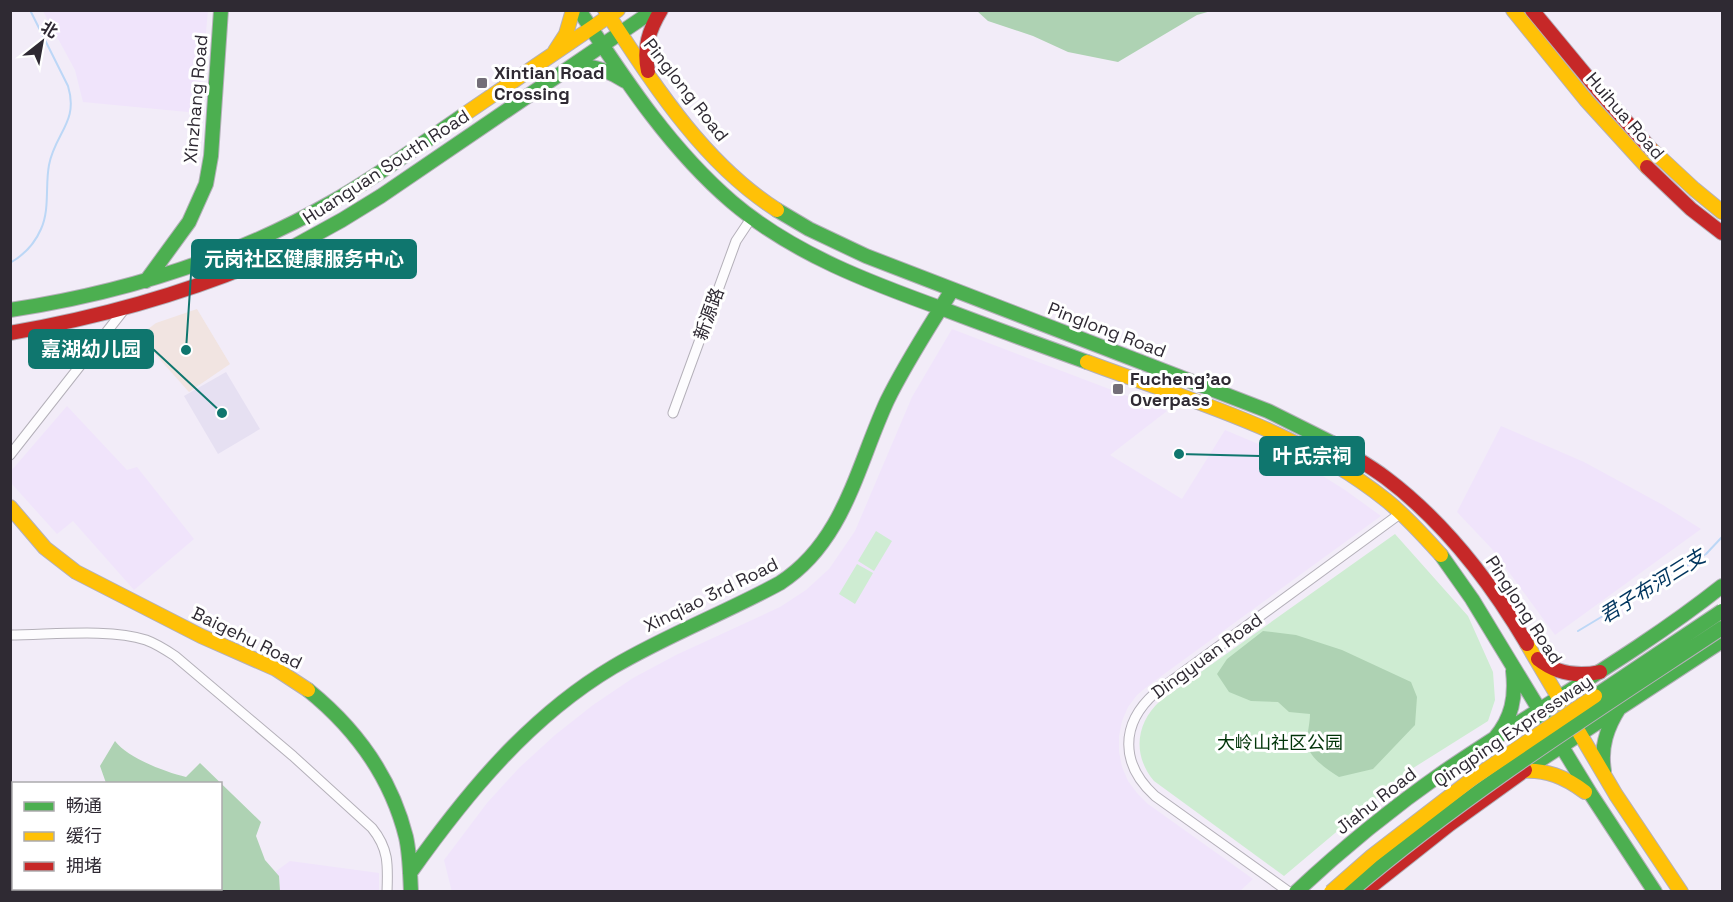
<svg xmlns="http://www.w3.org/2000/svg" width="1733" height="902" font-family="'Space Grotesk','Noto Sans SC',sans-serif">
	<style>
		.built { fill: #f0e4fb }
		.education { fill: #e6e0f2 }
		.medical { fill: #f1e4e1 }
		.green { fill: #ceecd2 }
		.forest { fill: #aed2b3 }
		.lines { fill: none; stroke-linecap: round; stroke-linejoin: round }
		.stream { stroke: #bcd7f6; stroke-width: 2 }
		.street-casing { stroke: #b4b0b9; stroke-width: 11 }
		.fast-casing { stroke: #b4b0b9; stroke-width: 16 }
		.slow-casing { stroke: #b4b0b9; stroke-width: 16 }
		.jam-casing { stroke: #b4b0b9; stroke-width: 16 }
		.street { stroke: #fdfcfe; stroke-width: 9 }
		.fast { stroke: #4caf50; stroke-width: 14 }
		.slow { stroke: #ffc107; stroke-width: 14 }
		.jam { stroke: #c62828; stroke-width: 14 }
		.fast-bridge-casing { stroke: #b4b0b9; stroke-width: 16; stroke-linecap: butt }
		.slow-bridge-casing { stroke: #b4b0b9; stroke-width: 16; stroke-linecap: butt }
		.fast-bridge { stroke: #4caf50; stroke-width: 14 }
		.slow-bridge { stroke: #ffc107; stroke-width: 14 }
		.poi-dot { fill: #736e78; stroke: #fff; stroke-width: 2 }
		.labels { text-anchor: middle; stroke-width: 6; stroke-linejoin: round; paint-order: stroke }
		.poi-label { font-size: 18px; font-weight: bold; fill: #2f2a33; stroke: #fff; text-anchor: start }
		.street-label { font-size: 18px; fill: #2f2a33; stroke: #fff }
		.park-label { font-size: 18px; fill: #003408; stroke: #fff }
		.water-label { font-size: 20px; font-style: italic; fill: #00355e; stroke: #fff }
		.leader { fill: none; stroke: #0f766e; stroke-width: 2 }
		.callout-dot { fill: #0f766e; stroke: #fff; stroke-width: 2 }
		.callout { fill: #0f766e; stroke: #0f766e; stroke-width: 2 }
		.callout-label { font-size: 20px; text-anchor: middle; font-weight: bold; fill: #fff }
	</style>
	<rect width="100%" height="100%" fill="#f2ecf8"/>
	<path class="built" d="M43 11H208L198 113 83 102 75 70Z
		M952 329 1167 411 1110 455 1182 499 1225 430 1287 456 1307 466 1345 490 1381 516 1149 685 1137 695 1128 707 1122 721 1119 736V752L1122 767 1128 781 1137 793 1148 804 1253 879 1240 891 452 892 444 860 487 803 519 768 555 735 593 705 633 678 676 655 780 607 806 590 829 569 855 531 912 397Z
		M67 406 127 470 137 467 194 539 134 590 73 521 57 534 11 483V471Z
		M1501 426 1584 462 1663 505 1701 529 1555 635 1492 549 1457 512Z
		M290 861 379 873V891H280L279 876 275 872Z"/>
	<path class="education" d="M226 372 260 429 218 454 184 396Z"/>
	<path class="medical" d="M197 309 230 364 189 392 139 336 156 323Z"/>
	<path class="green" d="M876 531 892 541 874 571 858 561Z
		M1395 534 1468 616 1493 672 1495 700 1488 721 1410 770 1284 876 1154 781C1132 755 1136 723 1160 701Z
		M857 564 873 573 855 604 839 594Z"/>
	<path class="forest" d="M977 11H1211L1197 15 1118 62 1068 52 1033 36 988 21Z
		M1263 631 1296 635 1342 650 1411 682 1417 697 1415 725 1373 769 1339 777C1328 770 1308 757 1307 743 1307 734 1310 723 1310 714L1289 712 1278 702 1251 701 1229 692 1217 674 1227 659Z
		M115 741C128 758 165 772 186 777L200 763 261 822 256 836 265 860 279 876 280 891H11V856L13 853 14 888H220V784L106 783 100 766Z"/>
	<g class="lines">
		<path class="stream" d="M10 263C24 255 35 243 41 229 50 209 45 186 49 165 55 133 79 122 68 86L30 10
			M1578 631 1706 554 1722 537"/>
		<g class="street-casing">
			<path id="street" d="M673 413 736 241 752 217
				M10 455 123 311
				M10 635C50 635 110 628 146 640 157 644 166 650 175 656L293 756 372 828C389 849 388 865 387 892
				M1289 892 1155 796C1120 764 1120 724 1155 693L1401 513"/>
		</g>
		<g class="fast-casing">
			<path id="fast" d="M579 10C624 78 669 148 732 202 793 254 871 283 946 310 993 328 1040 345 1087 362
				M572 67C592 64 609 71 625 81
				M777 210 809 229 866 256 1268 411 1332 443
				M293 247 342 220 381 196 654 10
				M146 281 189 222 206 184 211 156 221 10
				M10 310C123 293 232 259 332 202 378 176 421 144 465 114
				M1441 555 1472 599 1590 793 1655 892
				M308 690C355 728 391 777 406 837 410 855 410 874 411 892
				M1495 738C1512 718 1516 697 1513 671
				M1525 770 1722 641
				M1604 771C1600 747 1607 727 1620 707
				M410 873C466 794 529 717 613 667 667 635 725 613 780 583 844 542 857 466 887 401 906 362 930 326 952 290
				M1296 892C1343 848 1392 808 1445 771 1537 708 1635 655 1722 586"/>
		</g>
		<g class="slow-casing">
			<path id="slow" d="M605 10C653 83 702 162 777 210
				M1513 10 1586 100 1647 167
				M555 51 566 34 573 10
				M465 114 618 10
				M1651 149 1694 189 1722 212
				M1087 362C1189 400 1299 430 1386 500 1406 516 1424 536 1441 555
				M10 507 45 548 76 572 201 636 276 669 308 690
				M1527 644 1616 795 1681 892
				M1521 771C1546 769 1565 777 1585 792"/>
		</g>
		<g class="jam-casing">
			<path id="jam" d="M1532 10 1599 91 1651 149
				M648 71C643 48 649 30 661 10
				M1647 167 1691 209 1722 233
				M10 333C108 316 202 289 293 247
				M1332 443C1350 455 1369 465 1386 478 1443 521 1491 583 1527 644
				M1538 659C1557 674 1577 677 1600 672
				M1364 892 1450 824 1525 770"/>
		</g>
		<use href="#street" class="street"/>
		<use href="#fast" class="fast"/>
		<use href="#slow" class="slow"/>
		<use href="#jam" class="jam"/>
		<g class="fast-bridge-casing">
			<path id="fast-bridge" d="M1595 696 1722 611
				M1350 892C1466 793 1595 712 1722 628"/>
		</g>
		<g class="slow-bridge-casing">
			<path id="slow-bridge" d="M1331 892 1372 856 1472 779 1595 696"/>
		</g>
		<use href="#fast-bridge" class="fast-bridge"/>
		<use href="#slow-bridge" class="slow-bridge"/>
	</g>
	<g class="poi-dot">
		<rect x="476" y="77" width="12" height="12" rx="3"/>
		<rect x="1112" y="383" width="12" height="12" rx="3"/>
	</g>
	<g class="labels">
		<g class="poi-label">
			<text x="494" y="79">Xintian Road<tspan x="494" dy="21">Crossing</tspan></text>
			<text x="1130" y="385">Fucheng'ao<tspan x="1130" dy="21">Overpass</tspan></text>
		</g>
		<g class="street-label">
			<text transform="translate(686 90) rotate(52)" y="6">Pinglong Road</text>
			<text transform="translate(196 99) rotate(-85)" y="6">Xinzhang Road</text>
			<text transform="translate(1625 116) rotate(49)" y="6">Huihua Road</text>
			<text transform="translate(386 167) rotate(-33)" y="6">Huanguan South Road</text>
			<text transform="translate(709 314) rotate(-70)" y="6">新源路</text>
			<text transform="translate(1107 330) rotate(21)" y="6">Pinglong Road</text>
			<text transform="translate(711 595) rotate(-26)" y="6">Xinqiao 3rd Road</text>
			<text transform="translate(1524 610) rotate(57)" y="6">Pinglong Road</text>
			<text transform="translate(247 638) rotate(26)" y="6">Baigehu Road</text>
			<text transform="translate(1207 656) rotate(-36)" y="6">Dingyuan Road</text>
			<text transform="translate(1513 731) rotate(-34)" y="6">Qingping Expressway</text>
			<text transform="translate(1376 801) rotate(-38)" y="6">Jiahu Road</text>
		</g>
		<g class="park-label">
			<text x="1280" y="749">大岭山社区公园</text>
		</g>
		<g class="water-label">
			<text transform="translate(1652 586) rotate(-32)" y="7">君子布河三支</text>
		</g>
	</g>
	<path class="leader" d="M186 350L192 259M222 413L153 349M1179 454L1260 456"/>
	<g class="callout-dot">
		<circle cx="186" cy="350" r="6"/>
		<circle cx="222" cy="413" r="6"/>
		<circle cx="1179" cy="454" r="6"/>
	</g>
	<g class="callout">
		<rect x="192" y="240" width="224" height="38" rx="6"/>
		<rect x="29" y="330" width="124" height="38" rx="6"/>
		<rect x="1260" y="437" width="104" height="38" rx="6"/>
	</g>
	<g class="callout-label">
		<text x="304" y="266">元岗社区健康服务中心</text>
		<text x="91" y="356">嘉湖幼儿园</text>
		<text x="1312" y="463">叶氏宗祠</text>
	</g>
	<rect width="1733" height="902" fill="none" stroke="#2f2a33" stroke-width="24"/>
	<rect x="12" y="782" width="210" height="108" fill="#ffffff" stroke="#acaaad" stroke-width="1.5"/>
	<rect x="24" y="802" width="30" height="9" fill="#4caf50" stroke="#acaaad" stroke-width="1.5"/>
	<text x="66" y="812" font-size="18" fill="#2f2a33">畅通</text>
	<rect x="24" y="832" width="30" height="9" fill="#ffc107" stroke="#acaaad" stroke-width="1.5"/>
	<text x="66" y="842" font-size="18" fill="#2f2a33">缓行</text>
	<rect x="24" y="862" width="30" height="9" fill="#c62828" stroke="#acaaad" stroke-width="1.5"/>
	<text x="66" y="872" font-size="18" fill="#2f2a33">拥堵</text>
	<g transform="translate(42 42) rotate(31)" stroke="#ffffff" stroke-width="4.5" paint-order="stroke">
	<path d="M0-4.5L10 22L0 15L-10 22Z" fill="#2f2a33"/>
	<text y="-9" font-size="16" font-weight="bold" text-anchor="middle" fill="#2f2a33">北</text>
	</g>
</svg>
